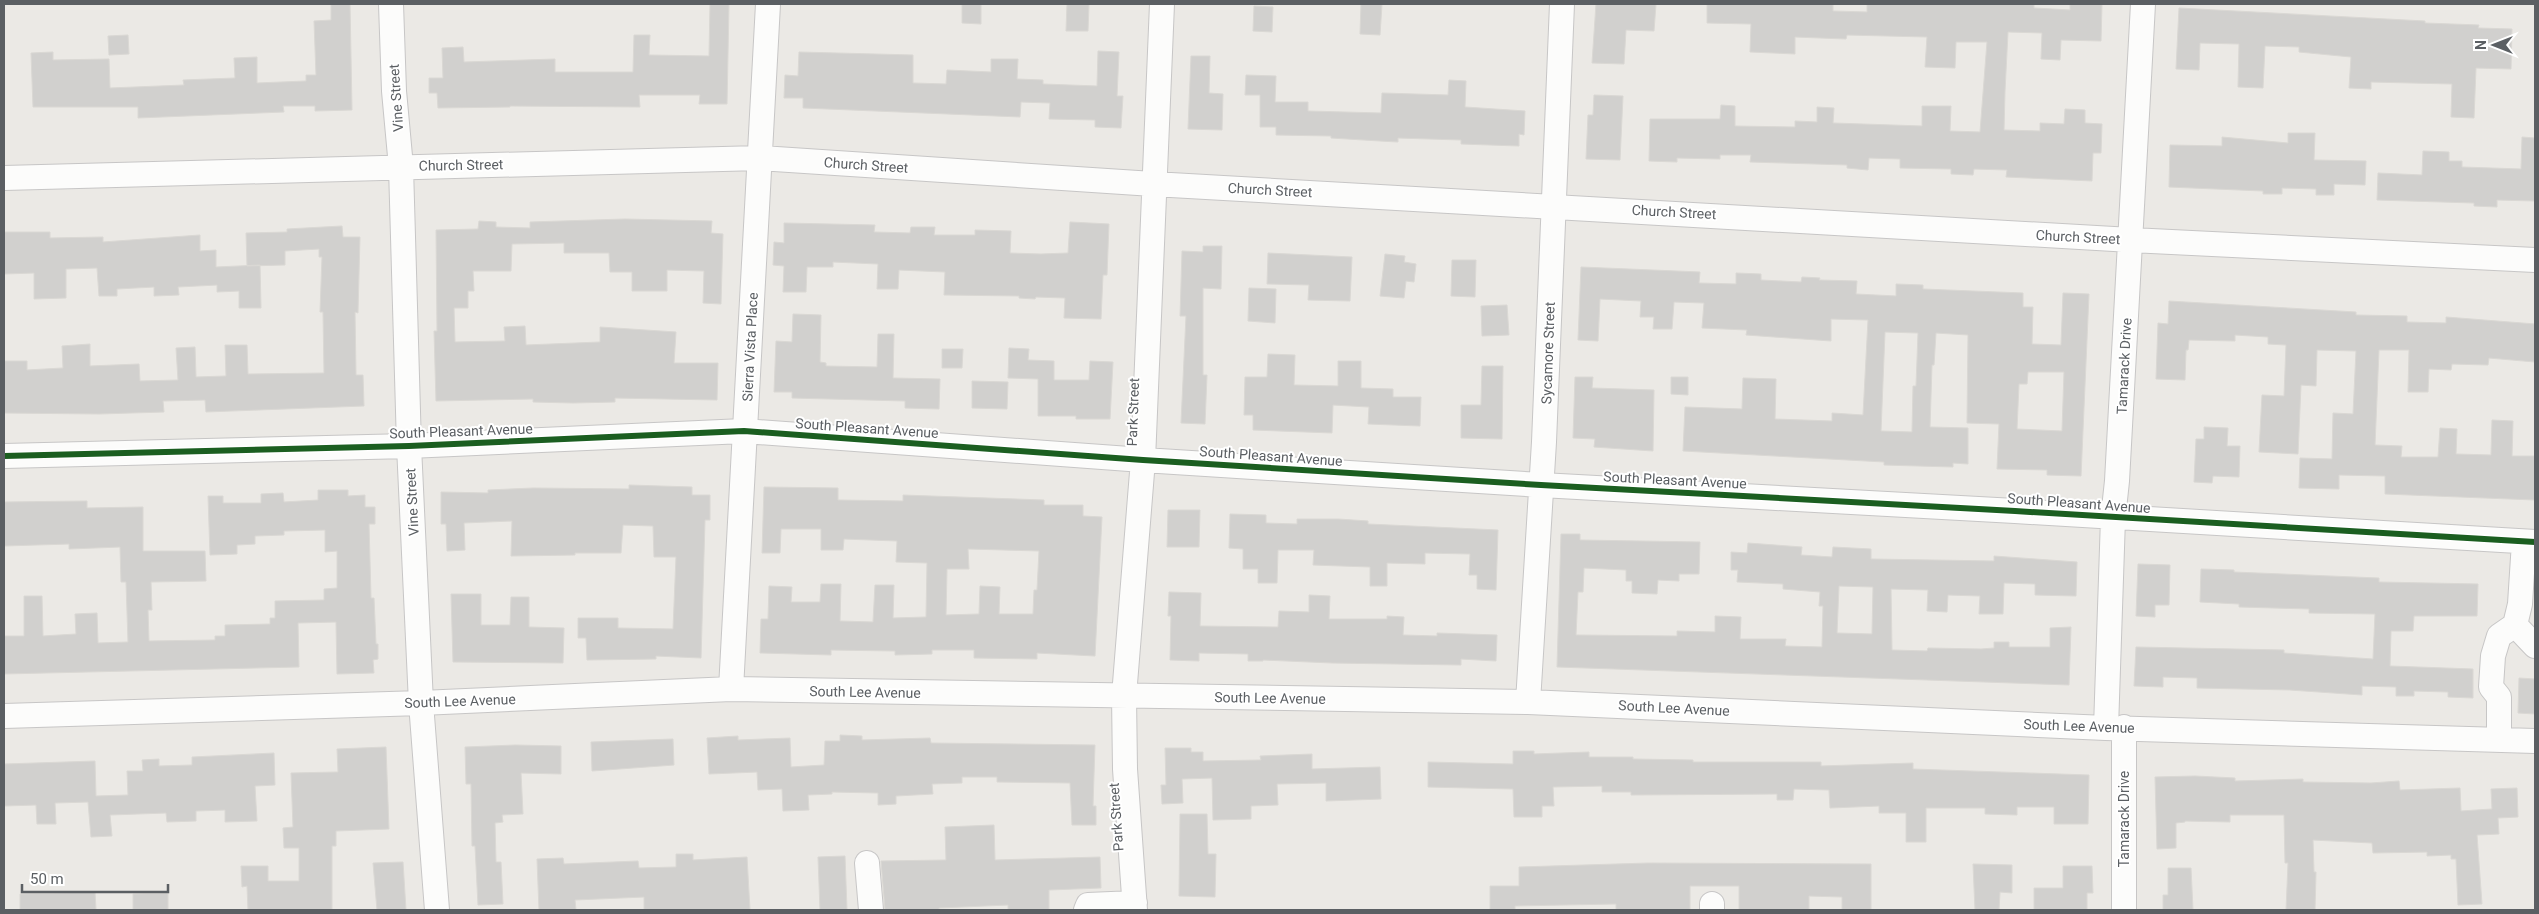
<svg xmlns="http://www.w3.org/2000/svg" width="2539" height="914" font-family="Roboto,sans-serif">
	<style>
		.building { fill: #d1d0ce; stroke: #dad8d4; fill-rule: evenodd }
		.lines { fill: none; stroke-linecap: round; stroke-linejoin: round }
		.minor-casing { stroke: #c7c6c6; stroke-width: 26 }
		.minor { stroke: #fcfcfb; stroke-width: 24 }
		.cycleway-casing { stroke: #fff; stroke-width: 9 }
		.cycleway { stroke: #1b5e20; stroke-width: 6 }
		.labels { text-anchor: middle; stroke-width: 4; stroke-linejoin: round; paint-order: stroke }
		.street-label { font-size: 14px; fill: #5b5f63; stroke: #fff }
	</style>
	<rect width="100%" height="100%" fill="#ebe9e5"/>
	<path class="building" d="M331 4H350L352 110 315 111V106H283L284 112 138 118V107H33L31 53 53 52V60L109 59 110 88 184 85 183 80 235 78 234 58 257 57V83L306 81V75H316L314 21 331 20Z
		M710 4H729L727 104H699L700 95H639L640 107 510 106V107L438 108 437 93H429V78H443L442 48 463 47 464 62 555 59V72H633L634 35H650L649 55 709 56Z
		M962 4H981V24L962 23Z
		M1067 4H1089L1088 31H1066Z
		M1361 4H1382L1380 35 1360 34Z
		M1596 4H1656L1654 31 1626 30 1624 64 1592 63Z
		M1707 4H1833V11L1867 12V4H2034V8L2070 10V4H2102L2101 41 2061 40 2060 60 2041 59 2042 33 2008 32 2005 91 2004 130 2040 131V123L2064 124 2065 109 2085 110V123L2102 124 2101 153H2093L2092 181 2006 177 2007 170 1974 169 1973 175 1951 174V169L1900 168V159L1869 158 1868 170 1847 168V165L1750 162 1751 155H1720V159L1677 158V162L1649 161 1650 119H1720L1721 105 1735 106V126L1795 127V121L1817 122V107L1834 108 1833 123 1922 126V106H1951L1950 131 1980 132 1987 42H1956L1955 68 1925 67 1927 37 1847 35 1846 39 1795 37V54L1750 52 1751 24 1707 23Z
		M1254 6 1273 7 1272 32 1253 31Z
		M2179 8 2425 21V23L2479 25 2478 28 2512 29 2511 69 2476 68 2474 118 2451 117 2452 84 2371 82V89L2349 88 2351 57 2299 52V47L2265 46 2263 88 2238 87 2239 44 2200 43 2199 70 2176 69Z
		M128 35 129 54 109 55 108 36Z
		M1098 51 1119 52 1117 96H1123L1121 128 1095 127V120L1049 119 1050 103 1021 102 1020 117 803 108V98H784L785 75 798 76 799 52 913 55V83L946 84 947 70 991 72V59H1018L1017 79 1043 80V84L1097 86Z
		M1191 56H1210L1209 93 1223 94 1222 130 1188 129Z
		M1246 75 1276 76 1275 102H1308V111L1381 113 1382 93 1448 95 1449 80 1466 81 1465 107 1525 111 1524 135 1519 134V146L1461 144V140L1398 138V142L1380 141 1331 138V136L1276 135V127H1260V95H1245Z
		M1594 95 1623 96 1620 160 1586 159 1588 115H1593Z
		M2288 133H2315L2314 160 2366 161 2365 185 2334 184V195H2316V189L2282 188V194H2263V191L2169 187 2170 145 2222 146V137L2288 143Z
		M2522 137 2535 138V201L2497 200V207L2474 206V203L2377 200 2378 173 2422 175 2423 151 2449 152V161H2462V167L2521 169Z
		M625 219 712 221 711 233 723 234 721 304 703 303 704 271 667 270V291H632V272H610L609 253H564V243L512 244 511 271H473L474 291H468V308H454L455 342 505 341 504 327 525 326 526 345 600 342V327L676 332 674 363H718L717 400 615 398V402L573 403 533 402V399L436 401 434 331H437L436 230 478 229 479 221 496 222V227L530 228V222Z
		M1070 222 1109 224 1107 275H1103L1101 319 1064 318 1065 298 1036 297 1035 299 1019 298V296L944 295 945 272 899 270 898 289H877L878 264 833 262V267H807L806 292H783L784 266 773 265 774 242 784 243V223L875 225 874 232 910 233 911 227H935L934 235H975V230L1011 231 1010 253 1041 254 1068 253Z
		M342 226 343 237H360L358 313 355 312 356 375H363L364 406 206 412 205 400 163 401 164 412 99 414 4 413V361H27V370L63 368 62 346 90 344V366L139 364 140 381 178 380 176 348 195 347 196 377 226 376 225 345H247L248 374 324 373 323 312H320L322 257H319V249L285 251V265L247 266 246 233 287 232V229Z
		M4 232H50V238L103 237V242L200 235V251L216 250V267L260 265 261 308H239V291L217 292V285L178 287 179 295 154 296V287L117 289V296H99L97 268 66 269V298L34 299V273L4 274Z
		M1203 246H1222L1221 289 1203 288V375H1207L1205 424 1181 423 1186 316H1180L1182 251 1203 252Z
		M1268 253 1352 257 1350 301 1308 300 1309 285 1267 284Z
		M1385 254 1405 256 1404 262 1416 264 1414 282 1406 281 1404 298 1380 296Z
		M1452 260H1476L1475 297 1451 296Z
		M1581 267 1700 272 1699 283 1736 284V273L1761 274V280L1801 282 1802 277 1820 278 1819 280 1857 281 1856 294 1896 296V284L1923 285V289L2023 293V307H2033L2032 344 2061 345 2063 293 2089 294 2081 476 2047 475V470L1997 469 1999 424 1967 423 1968 335 1936 333 1934 365H1932L1930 427 1968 428V464L1953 463V467L1884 465V462L1683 451 1685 407 1742 409 1743 378 1776 379 1775 419 1832 421V413L1863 415 1868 320 1831 319V341L1746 335 1747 330 1702 328 1704 303 1674 302 1672 329H1653L1654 317H1640L1641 301 1600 299 1598 341 1578 340ZM1885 332 1918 333 1916 386H1913L1912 432 1881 431ZM2028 372H2064L2062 431 2017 429 2019 384H2027Z
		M1249 288 1276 289 1275 323 1248 321Z
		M2169 301 2356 312V315L2407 316V322L2446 323V317L2535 324V362L2489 358 2488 365 2452 364 2451 370 2429 369 2428 392H2408L2409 350H2379L2375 445 2402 446 2401 457H2438L2440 428 2457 429 2456 454 2491 455 2492 420 2513 421 2512 456H2535V500L2385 494V476L2339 475V489L2299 488 2300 458 2332 459 2333 413 2353 414 2356 351 2317 350 2316 386 2301 385 2298 454 2259 452 2262 395 2284 396 2286 345 2268 344V337L2235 335V341L2189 340 2188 350H2186L2185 380 2156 379 2158 323 2168 324Z
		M1507 305 1509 335 1482 336 1481 306Z
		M793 314 821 315 820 362 826 363V366L877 367 878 334H894L893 378 940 379 939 409 905 408V401L792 398V392H774L776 341 792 342Z
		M1009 348 1029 349 1028 360 1054 361V380H1089L1090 361 1113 362 1110 419H1076V416H1038V379L1008 378Z
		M942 349H963L962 368H942Z
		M1268 354 1295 355 1294 385 1338 386V361H1361V388L1393 389V397H1421L1420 426 1368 424 1369 407 1333 405 1332 433 1253 430V415H1244L1245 377H1267Z
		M1482 366H1503L1502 439 1461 438V405H1481Z
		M1575 377H1593L1592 388 1654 390 1653 451 1594 447 1595 439 1573 438Z
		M1671 377H1688V395L1671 394Z
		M972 381 1008 382 1007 409 972 408Z
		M2204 427 2228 428 2227 446H2240L2239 477 2213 476 2212 483 2194 482 2196 439H2204Z
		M629 485 692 487V495H710V520H705L701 658 656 656V659L587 660 586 638H578V618H618V628L673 629 676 557H654L653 526 623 525 621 553H575V555L511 556 512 521 464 523 465 550 447 551 446 524H441V492L488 493V490L533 488 629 489Z
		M764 487 838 488V500L903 501V495L1044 500V505H1083V516L1102 517 1095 656 1037 653V659L974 658V650H932V654L895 655V651L831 650V655L760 653 761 619H768L769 586 792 587 791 602H820L821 584H841L840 621 873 622 875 585H894L893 618 926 617 927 563 896 562 897 541 844 539 843 550H821V529H781L780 553H762ZM968 549 1039 551 1037 590H1034L1033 614H999L1000 587 980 586 979 614 946 615 947 569H969Z
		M318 490H348V496L365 495V507H375V524H369L371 598H374L376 644H378V659L373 660 374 673 337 674 336 622 298 623 299 667 4 674V636H24V596H42L43 636 76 634 75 614 97 613 98 643 128 642 126 582H121L120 547 69 549V544L4 546V502L87 501V508L143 507V551H205L206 581 151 582 152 610H148L149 641 215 640V636H225V625L270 624V618H275V601L324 600V589L337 588V551L325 552V530L284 531V535L255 536V544L237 545V554L210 555 208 496H223V503H261V494L283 493 284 502 318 500Z
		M1168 510H1200L1199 547H1167Z
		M1230 514 1266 515V523L1297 524V519H1338L1368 521V524L1498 530 1496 590 1477 589V575H1469L1470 554 1425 553V564L1387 563V586H1370V567L1313 565 1314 550H1278L1277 583H1258V569H1243V549L1229 548Z
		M1561 534H1580V540L1700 542 1699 574H1679V581L1658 580 1657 594 1632 593V581H1626V570L1584 568 1583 592H1578L1576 635 1677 636V631L1715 632V616L1741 617 1740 639H1786L1785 646 1822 647 1823 606H1819L1820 592 1783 589V584L1737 582 1738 570H1731V552L1747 553 1748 543 1802 547 1801 555 1832 557 1833 547 1871 549V559L1994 561V556L2077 562 2076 596 2035 595V584L2004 583 2003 614H1979L1980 596 1948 595 1947 612 1927 611 1928 590 1891 589 1892 650 1927 651 1928 648 1981 649 1994 648V642H2009V647H2050V628L2071 627 2069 685 1557 667ZM1839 586 1873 587 1872 634 1837 633Z
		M2138 564 2170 565 2169 605H2155V617L2136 616Z
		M2201 569 2234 570V572L2379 578V582L2478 584 2477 616H2414L2413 631H2391L2390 666 2473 669V698L2448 697V692L2414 691V696H2396V687L2362 686V695L2290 690 2197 688V678L2163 677V687L2134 686 2136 647 2284 650V653L2373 659 2375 614 2309 613V609L2239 607V604L2200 602Z
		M1169 592 1201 593 1200 626 1278 627 1279 611 1309 612V595L1330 596 1329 619H1387V616L1404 617 1403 635 1437 636V633L1497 635 1496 661 1461 659V665L1332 663 1263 660V661H1248V654L1199 653V661L1170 660 1171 616H1168Z
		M451 594H481V625H510L511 597H529V627L564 628 563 663 453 662Z
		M2519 678 2535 679V714L2518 713Z
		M840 735 862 736V740L930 738 931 743 1095 745 1093 806H1096V825H1072L1070 783 997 782V777H962V783L932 784 933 794 896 796V804L878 805V793L832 792V794L808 795 809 810 783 811 782 789 758 790 757 772 709 774 707 738 738 736V740L790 738 791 767 824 765 825 741H840Z
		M673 739 674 765 592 771 591 742Z
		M515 745 561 746V774L521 773 523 814 502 815 503 822 495 823 496 862H501L503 904 478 905 475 846H472L471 784H466L465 747Z
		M386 747 389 829 336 831V846H332V910H248L247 886 242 887 241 866H268V881H299V848H284L283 828 293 827 291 773 338 772 337 749Z
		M1165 748H1191V752H1203V761L1261 760 1260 756 1312 754V769L1380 767 1381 799 1326 801V783L1277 784 1278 805 1251 806V819L1213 820 1212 778 1182 779 1183 803 1162 804 1161 785H1166Z
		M1513 751H1534V754L1589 752V757H1633V759L1693 760V762H1821V766L1913 763V769L2089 775 2088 824H2054V807H2017V815L1985 814V808H1926V842H1906V813H1879V806L1830 808 1829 790 1794 789 1793 800H1777V794L1631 795V792H1602V786L1553 787 1554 806H1542V817H1514L1513 789 1428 787V762L1513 764Z
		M274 753 275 785 255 786 257 821 225 822V810L196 811V821L167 822 166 813 110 815 112 836 91 837 88 802 55 803 56 824H37L36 805 4 806V764L95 761 96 796 128 795 127 771H143L142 760 159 759V766L192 765V757Z
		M2195 776 2235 778V781L2303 779V782L2371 783 2399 781 2400 790 2460 788 2461 811 2492 809 2491 789 2517 788 2518 817 2498 818 2499 834 2477 835 2482 904 2458 905 2456 859H2451V855L2427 856V852L2373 853 2372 843 2313 840 2314 872H2316L2315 910H2286L2288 863H2285L2284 815H2230V822L2185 821V822L2176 823V848L2157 849 2155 777Z
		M1180 814H1207L1208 854H1216L1215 897 1179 896Z
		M994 825 995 860 1100 857 1101 888 1049 890V910H1008V905L939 908V910H885L881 861 946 860 945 827Z
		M676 854H693V860L747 857 750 910H644V897L575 900 576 910H539L537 859 563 858 564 864 638 861 639 868 676 867Z
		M845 856 847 910H820L818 857Z
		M403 862 406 910H377L373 863Z
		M1648 863 1871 864V910H1842V897L1809 896V910H1739V886H1690V910H1616V904L1515 906V910H1490V886H1519V867Z
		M1973 864 2012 865V893L2000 892 1999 910H1975Z
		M2063 866H2092L2093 893H2087V910H2034V888H2063Z
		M2168 868H2191L2193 910H2163V895H2168Z
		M95 892 96 910H20V894Z
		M168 893V910H133V894Z"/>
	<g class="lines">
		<g class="minor-casing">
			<path id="minor" d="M391 4 394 91 401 167 409 446 421 703 437 910
				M4 178 760 158 1153 184 2131 240 2535 260
				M4 456 409 446 744 431 1143 460 1541 485 2015 511 2535 542
				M2524 542 2520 604 2515 625 2535 646
				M731 689 768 4
				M1528 702 1544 442 1562 4
				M4 716 421 703 731 689 1528 702 2106 728 2535 741
				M2124 727V910
				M2106 728 2113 518 2117 481 2143 4
				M2499 739V697L2491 687 2493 656 2499 636 2515 625
				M867 863 871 910
				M1086 910 1088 905 1135 903
				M1135 910 1125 769 1124 696 1143 460 1162 4
				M1712 910V904"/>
		</g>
		<use href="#minor" class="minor"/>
		<g class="cycleway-casing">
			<path id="cycleway" d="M4 456 409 446 744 431 1143 460 1541 485 2015 511 2535 542"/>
		</g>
		<use href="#cycleway" class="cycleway"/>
	</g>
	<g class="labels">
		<g class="street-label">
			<text transform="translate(396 98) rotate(-94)" y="5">Vine Street</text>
			<text transform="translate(461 165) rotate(-1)" y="5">Church Street</text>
			<text transform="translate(866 165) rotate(4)" y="5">Church Street</text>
			<text transform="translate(1270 190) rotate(3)" y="5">Church Street</text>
			<text transform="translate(1674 212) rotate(3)" y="5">Church Street</text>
			<text transform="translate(2078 237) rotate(3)" y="5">Church Street</text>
			<text transform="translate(750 347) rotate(-87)" y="5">Sierra Vista Place</text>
			<text transform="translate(1548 353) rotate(-88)" y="5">Sycamore Street</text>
			<text transform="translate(2124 366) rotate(-87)" y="5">Tamarack Drive</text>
			<text transform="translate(1133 412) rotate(-88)" y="5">Park Street</text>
			<text transform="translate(867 428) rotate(4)" y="5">South Pleasant Avenue</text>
			<text transform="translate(461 431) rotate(-2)" y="5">South Pleasant Avenue</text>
			<text transform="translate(1271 456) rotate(4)" y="5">South Pleasant Avenue</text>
			<text transform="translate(1675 480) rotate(3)" y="5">South Pleasant Avenue</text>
			<text transform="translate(412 502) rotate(-93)" y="5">Vine Street</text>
			<text transform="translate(2079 503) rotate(4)" y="5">South Pleasant Avenue</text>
			<text transform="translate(865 692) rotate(1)" y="5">South Lee Avenue</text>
			<text transform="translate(1270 698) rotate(1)" y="5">South Lee Avenue</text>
			<text transform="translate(460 701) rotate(-2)" y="5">South Lee Avenue</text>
			<text transform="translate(1674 708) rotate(3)" y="5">South Lee Avenue</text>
			<text transform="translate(2079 726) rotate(2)" y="5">South Lee Avenue</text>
			<text transform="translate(1116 817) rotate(-94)" y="5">Park Street</text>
			<text transform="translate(2124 819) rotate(-90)" y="5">Tamarack Drive</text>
		</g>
	</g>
	<rect width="2539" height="914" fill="none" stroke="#5b5f63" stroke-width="10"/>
	<g transform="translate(2494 45) rotate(270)" stroke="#ffffff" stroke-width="4" paint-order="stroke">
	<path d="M0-4L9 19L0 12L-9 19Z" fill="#5b5f63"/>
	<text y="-8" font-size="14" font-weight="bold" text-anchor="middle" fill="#5b5f63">N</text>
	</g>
	<path d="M22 884v8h146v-8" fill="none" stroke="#5b5f63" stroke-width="2.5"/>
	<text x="30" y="884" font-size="15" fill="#5b5f63" stroke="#ffffff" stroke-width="4" paint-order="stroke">50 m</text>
</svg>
